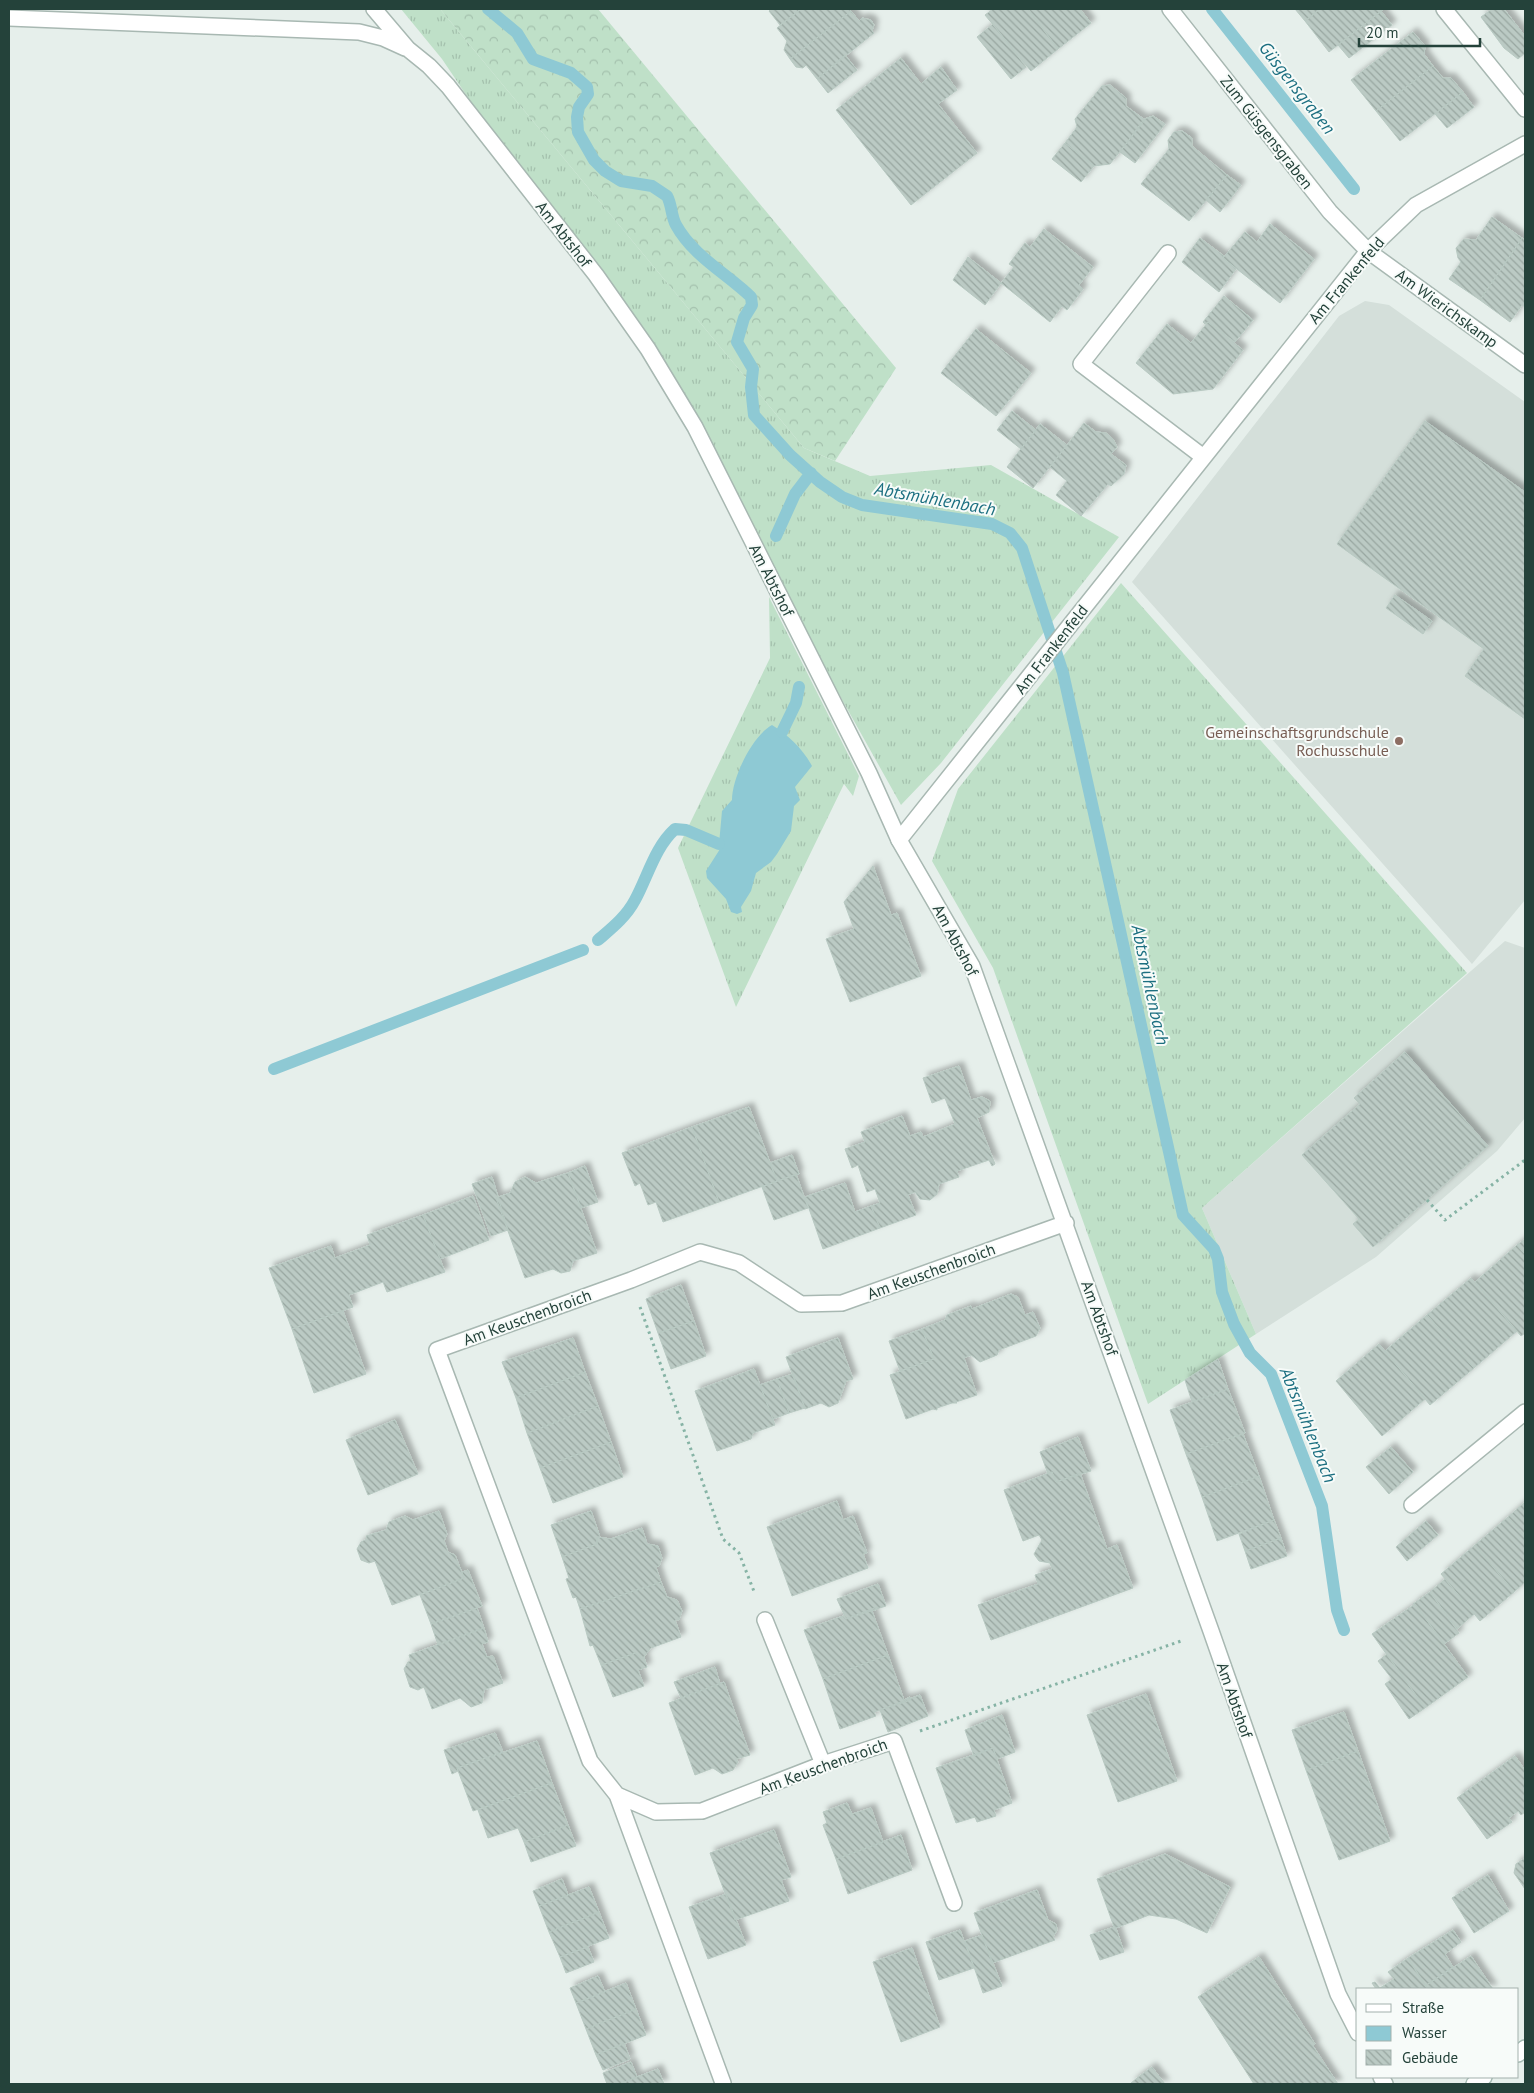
<svg xmlns="http://www.w3.org/2000/svg" width="1534" height="2093" font-family="'PT Sans',sans-serif">
	<style>
		.built { fill: #d4dfda }
		.grass { fill: url(#grass-tufts) }
		.forest { fill: url(#forest-crowns) }
		.water { fill: #8ec9d4 }
		.lines { fill: none; stroke-linecap: round; stroke-linejoin: round }
		.stream { stroke: #8ec9d4; stroke-width: 12 }
		.building { fill: url(#building-back-hatch); stroke: #b8c9c2; filter: url(#shadow) }
		.service-casing { stroke: #a8b8b2; stroke-width: 18 }
		.minor-casing { stroke: #a8b8b2; stroke-width: 18 }
		.secondary-casing { stroke: #a4bbb3; stroke-width: 18 }
		.path { stroke: #86b3a5; stroke-width: 3; stroke-dasharray: 2.5 4; stroke-linecap: butt }
		.service { stroke: #fff; stroke-width: 15 }
		.minor { stroke: #fff; stroke-width: 15 }
		.secondary { stroke: #fff; stroke-width: 15 }
		.education-dot { fill: #8d6e63; stroke: #f7fbf9; stroke-width: 2 }
		.labels { text-anchor: middle; stroke-width: 4; stroke-linejoin: round; paint-order: stroke }
		.street-label { font-size: 16px; fill: #24423a; stroke: #f7fbf9 }
		.education-label { font-size: 16px; fill: #785e54; stroke: #f7fbf9; text-anchor: end }
		.water-label { font-size: 18px; font-style: italic; fill: #1c6f80; stroke: #f7fbf9 }
	</style>
	<defs>
		<pattern id="grass-tufts" width="24" height="20" patternUnits="userSpaceOnUse" patternTransform="scale(1.25)"><rect width="24" height="20" fill="#bfe0c8"/><path d="M3 7l-1-3M5 7V3M7 7l1-3M15 17l-1-3M17 17v-4M19 17l1-3" fill="none" stroke="#a4c1ad"/></pattern>
		<pattern id="forest-crowns" width="20" height="18" patternUnits="userSpaceOnUse" patternTransform="scale(1.25)"><rect width="20" height="18" fill="#bfe0c8"/><path d="M2 6a3 3 0 1 1 6 0M12 15a3 3 0 1 1 6 0" fill="none" stroke="#a4c1ad"/></pattern>
		<pattern id="building-back-hatch" width="6" height="6" patternUnits="userSpaceOnUse" patternTransform="scale(1.25)"><rect width="6" height="6" fill="#bbcac4"/><path d="M-1 5l2 2M0 0l6 6M5-1l2 2" fill="none" stroke="#98a6a0"/></pattern>
		<filter id="shadow"><feDropShadow dx="4.5" dy="-4.5" stdDeviation="2.5" flood-color="#0004"/></filter>
	</defs>
	<rect width="100%" height="100%" fill="#e6efeb"/>
	<path class="built" d="M1365 301 1389 305 1525 402V900L1472 964 1132 582 1339 316Z
		M1505 941 1525 948V1118L1497 1151 1376 1257 1256 1334 1202 1208Z"/>
	<path class="grass" d="M401 9H440L804 448 870 476 991 465 1119 537 941 763 901 805 812 646 701 426 479 114 442 59Z
		M1121 583 1467 973 1202 1208 1256 1334 1148 1404 993 968 932 861 958 789Z
		M769 597 859 776 853 796 844 784 736 1007 678 848 770 658Z"/>
	<path class="forest" d="M440 9H598L896 368 835 461 804 448Z"/>
	<path class="water" d="M772 725C788 735 803 749 812 766L795 787 800 800 794 806 791 831 777 854 771 862 756 873 751 891 741 907 742 912 737 914 731 912 726 899 707 878 706 871 720 849 719 844 722 811 732 800C732 778 752 736 772 725Z"/>
	<g class="lines">
		<path class="stream" d="M488 9 517 33 533 59 571 73 587 87 588 94 579 107 577 117 578 132 594 160 605 171 621 181 652 186 667 196C672 205 671 216 676 225 693 256 726 273 751 297L752 305 744 318 737 342 753 369 751 387 754 415 790 455 820 482 842 497 862 505 992 524 1010 533 1022 548 1063 673 1183 1215 1214 1249 1218 1259 1222 1292 1234 1324 1250 1353 1271 1374 1322 1506 1337 1610 1344 1630
			M1212 9 1354 189
			M776 536 795 494 811 473
			M782 732 796 703 799 687
			M598 940C612 928 626 917 635 900 648 876 655 847 675 829L686 830 719 844
			M274 1069 583 950"/>
	</g>
	<path class="building" d="M771 9H801L780 25 769 11Z
		M801 9H849L851 11 790 59 784 50 787 41 777 28Z
		M993 9H1028L1058 49 1031 71 985 15Z
		M1028 9H1080L1091 23 1058 49Z
		M1295 9H1320L1305 21Z
		M1320 9H1384L1329 52 1305 21Z
		M1492 9H1504L1525 36V53L1518 59 1504 48 1481 17Z
		M851 11 859 21 862 18 871 20 874 25 872 31 874 33 817 79 806 65 803 68 796 67 790 59Z
		M1381 11 1392 25 1349 58 1338 45Z
		M993 24 1026 67 1011 79 977 37Z
		M1413 32 1425 46 1424 54 1433 66 1376 111 1351 80Z
		M845 55 857 70 828 93 817 79Z
		M901 58 921 84 941 67 957 90 938 104 977 153 911 205 836 110Z
		M1433 66 1443 78H1451L1463 92 1400 141 1376 111Z
		M1110 85 1126 98V106L1145 120 1110 164 1094 166 1065 143 1077 127 1075 119 1102 86Z
		M1463 92 1474 107 1447 128 1435 114Z
		M1153 116 1165 124 1135 163 1120 152 1144 119Z
		M1182 131 1192 138V146L1227 175 1189 221 1141 184 1169 149 1168 140 1174 132Z
		M1065 143 1094 166 1081 182 1052 159Z
		M1227 175 1241 185 1220 212 1206 200Z
		M1492 217 1522 238 1480 300 1449 279 1461 262 1458 258 1456 248 1464 239 1476 240Z
		M1270 224 1314 259 1280 303 1223 258 1245 232 1257 242Z
		M1044 229 1093 267 1079 285 1083 289 1067 310 1062 306 1050 322 1001 283 1014 267 1009 264 1025 243 1030 247Z
		M1200 238 1224 256 1223 258 1236 269 1219 292 1182 262Z
		M1522 238 1525 240V307L1522 305 1510 322 1480 300Z
		M968 257 1001 283 985 305 953 280Z
		M1224 296 1253 320 1235 342 1208 322 1205 324 1203 322Z
		M1208 322 1243 350 1213 389 1173 394 1136 363 1167 324 1191 343Z
		M976 329 1031 373 996 416 941 373Z
		M1012 411 1036 430 1021 449 997 430Z
		M1425 421 1525 492V719L1465 676 1484 649 1337 544Z
		M1084 423 1096 432 1106 433 1113 439 1117 447 1111 454 1126 465 1124 474 1111 486 1108 484 1081 516 1056 495 1067 481 1050 467Z
		M1040 424 1067 445 1033 488 1007 467Z
		M1395 595 1432 621 1423 634 1386 608Z
		M873 866 891 915 897 913 921 976 850 1002 826 939 854 929 844 902Z
		M1405 1052 1488 1146 1373 1247 1353 1224 1359 1219 1302 1155 1360 1104 1354 1098Z
		M959 1066 971 1100 982 1097 990 1101 989 1112 977 1118 995 1164 992 1166 989 1160 957 1171 959 1177 939 1184 937 1194 930 1200 920 1199 915 1192 908 1195 916 1215 880 1228 871 1206 880 1203 875 1189 867 1192 858 1165 852 1168 845 1149 865 1142 861 1132 902 1116 910 1136 921 1132 923 1137 955 1124 945 1098 932 1103 923 1078Z
		M749 1107 777 1181 719 1202 692 1127Z
		M692 1127 719 1202 663 1222 656 1202 648 1205 640 1183 635 1186 622 1153Z
		M792 1155 799 1174 777 1181 770 1163Z
		M585 1166 598 1202 581 1208 568 1173Z
		M568 1173 597 1253 573 1261 570 1271 561 1273 553 1269 525 1278 496 1198 510 1193 515 1182 525 1177 536 1183Z
		M796 1174 808 1208 774 1220 762 1187Z
		M492 1177 508 1230 491 1236 472 1184Z
		M845 1183 855 1212 871 1206 880 1228 823 1249 805 1197Z
		M473 1196 489 1240 440 1259 423 1215Z
		M423 1215 445 1272 387 1292 383 1282 349 1295 353 1307 292 1329 269 1268 331 1246 335 1258 370 1245 367 1235Z
		M1525 1239V1254L1517 1245Z
		M1517 1245 1525 1254V1333L1521 1336 1475 1282Z
		M1471 1278 1517 1331 1474 1368 1427 1315Z
		M681 1285 694 1321 658 1333 646 1299Z
		M1011 1294 1018 1297 1025 1315 1033 1312 1040 1328 1036 1336 999 1350 997 1355 980 1362 971 1355 964 1358 977 1395 956 1402 957 1403H952L937 1408V1410L933 1409 906 1419 890 1375 934 1359 922 1329 945 1320 947 1315 971 1306 972 1309Z
		M343 1311 366 1374 314 1393 292 1329Z
		M1427 1315 1474 1368 1430 1405 1385 1351Z
		M694 1321 706 1356 671 1369 658 1333Z
		M922 1329 934 1359 900 1371 889 1341Z
		M573 1338 585 1372 516 1398 502 1362Z
		M838 1338 853 1379 846 1381 838 1403 829 1407 821 1403 805 1409 786 1357Z
		M1379 1344 1425 1399 1382 1436 1336 1381Z
		M1218 1359 1228 1389 1192 1402 1185 1380Z
		M754 1369 775 1425 753 1433 751 1439 717 1451 695 1391Z
		M585 1372 598 1406 527 1433 516 1398Z
		M793 1374 805 1408 789 1413 777 1379Z
		M777 1379 789 1413 773 1419 760 1385Z
		M1228 1389 1245 1433 1186 1454 1170 1410Z
		M598 1406 611 1442 540 1468 527 1433Z
		M395 1420 418 1474 368 1495 346 1440Z
		M1243 1434 1259 1476 1202 1497 1186 1454Z
		M1078 1437 1091 1471 1056 1482 1052 1472 1048 1474 1040 1452Z
		M611 1442 623 1477 553 1503 540 1468Z
		M1391 1447 1413 1472 1389 1494 1366 1467Z
		M1052 1472 1056 1482 1080 1473 1107 1549 1117 1545 1133 1588 991 1640 978 1605 1038 1584 1035 1575 1052 1569 1050 1563 1039 1561 1036 1557 1034 1554 1042 1540 1039 1535 1023 1541 1004 1490Z
		M1259 1476 1274 1520 1217 1541 1202 1497Z
		M837 1501 843 1520 853 1516 867 1553 863 1554 868 1568 792 1596 767 1527Z
		M1525 1502V1537L1508 1517Z
		M439 1511 447 1534 444 1541 448 1552 455 1555 464 1578 392 1605 375 1561 369 1563 361 1560 357 1549 361 1542 367 1539 366 1536 386 1530 389 1522 405 1516 413 1520Z
		M591 1511 600 1537H597V1544L562 1557 551 1525Z
		M1508 1517 1525 1537V1582L1514 1592 1475 1545Z
		M1274 1520 1281 1538 1245 1551 1239 1534Z
		M1426 1521 1438 1535 1407 1561 1396 1547Z
		M642 1528 647 1544 658 1546 662 1558 659 1566 656 1567 661 1582 580 1609 576 1597 573 1598 566 1579 569 1578 562 1557 597 1544V1537L611 1539Z
		M1281 1538 1287 1556 1251 1569 1245 1551Z
		M1475 1545 1514 1592 1480 1621 1441 1574Z
		M468 1570 482 1606 431 1624 420 1595 464 1578 462 1572Z
		M1445 1579 1474 1614 1457 1629 1430 1592Z
		M661 1582 667 1597 677 1600 682 1611 679 1620H675L681 1637 651 1648 642 1659 636 1653 601 1665 593 1645 590 1646 580 1609Z
		M878 1584 886 1606 846 1619 837 1599Z
		M1430 1592 1459 1633 1444 1644 1415 1604H1413Z
		M1415 1604 1468 1677 1425 1708 1372 1634Z
		M877 1607 878 1609 872 1611 888 1655 823 1679 804 1630 843 1616 846 1619Z
		M477 1608 484 1628 438 1645 431 1624Z
		M484 1628 488 1642 482 1644 487 1657 493 1656 503 1683 484 1690 482 1703 471 1707 460 1698 432 1709 424 1687 418 1690 410 1687 404 1669 408 1662 411 1661 409 1655Z
		M636 1653 642 1659 644 1657 647 1667 638 1670 644 1686 613 1697 601 1665Z
		M1387 1654 1425 1708 1409 1719 1385 1684 1392 1679 1378 1661Z
		M888 1655 904 1700 910 1697 911 1700 874 1712 876 1716 840 1729 823 1679Z
		M715 1667 720 1684 681 1698 674 1682Z
		M724 1682 750 1755 736 1759 738 1762 733 1770 722 1774 713 1768 695 1775 669 1703Z
		M1146 1694 1177 1781 1118 1802 1087 1715Z
		M920 1695 928 1716 888 1732 880 1710Z
		M1344 1712 1358 1751 1306 1770 1292 1730Z
		M1002 1715 1015 1752 997 1759 993 1748 974 1756 965 1730Z
		M495 1733 503 1752 457 1768 458 1771 452 1774 444 1750Z
		M537 1741 552 1783 473 1811 457 1768Z
		M993 1748 1012 1803 994 1810 996 1816 977 1822 975 1817 956 1823 936 1768Z
		M1358 1751 1390 1841 1339 1860 1306 1770Z
		M1515 1756 1525 1770V1812L1521 1815 1518 1811 1509 1818 1512 1822 1487 1839 1457 1798Z
		M552 1783 568 1825 524 1842 518 1828 488 1838 478 1810Z
		M847 1803 852 1814 871 1808 883 1842 836 1859 823 1825 827 1823 823 1812Z
		M568 1825 576 1846 531 1862 524 1842Z
		M774 1830 791 1877 781 1880 789 1901 735 1920 710 1853Z
		M901 1835 912 1870 848 1894 836 1859Z
		M1165 1854 1230 1887 1207 1933 1176 1919 1149 1915 1116 1928 1124 1952 1100 1960 1090 1935 1114 1927 1097 1879Z
		M1525 1858V1889L1514 1873 1516 1864Z
		M1488 1875 1509 1911 1474 1933 1452 1898Z
		M562 1879 568 1895 539 1906 533 1891Z
		M589 1887 599 1912 549 1932 539 1906Z
		M1037 1890 1048 1920 1056 1924 1057 1930 1053 1937 1055 1940 992 1963 974 1913Z
		M726 1894 746 1945 708 1959 689 1907Z
		M599 1912 609 1938 560 1957 549 1932Z
		M960 1930 974 1968 939 1980 926 1942Z
		M1453 1930 1461 1942 1445 1954 1453 1967 1425 1986 1408 1958Z
		M982 1935 1002 1986 983 1993 965 1941Z
		M588 1947 594 1962 566 1973 560 1957Z
		M912 1948 940 2027 901 2042 873 1962Z
		M1471 1956 1493 1989H1428L1425 1986Z
		M1259 1957 1315 2044 1313 2046 1338 2084H1254L1198 1997Z
		M1408 1958 1428 1989H1376L1372 1983 1375 1982 1380 1988 1394 1979 1388 1972Z
		M598 1976 605 1992 576 2003 570 1988Z
		M626 1983 636 2009 586 2029 576 2003Z
		M636 2009 646 2035 596 2055 586 2029Z
		M624 2043 630 2059 603 2070 596 2055Z
		M631 2062 637 2077 619 2084H607L603 2073Z
		M1152 2067 1165 2084H1142L1137 2078Z
		M658 2069 664 2084H619L637 2077Z
		M1137 2078 1142 2084H1130Z"/>
	<g class="lines">
		<g class="service-casing">
			<path id="service" d="M374 9 408 49 429 66 448 86 596 275 648 349 695 427 869 773 899 840
				M9 18 359 32 383 38 405 48
				M765 1620 823 1764"/>
		</g>
		<g class="minor-casing">
			<path id="minor" d="M1170 9 1330 212 1368 251 1525 365
				M1444 9 1525 109
				M1168 253 1081 364 1202 456
				M1412 1505 1525 1412
				M617 1795 723 2083
				M954 1903 894 1741 823 1764 702 1811 656 1812 617 1795 590 1761 437 1350 631 1280 700 1252 739 1263 801 1304 842 1303 1066 1223
				M1358 2033 1338 1994 1211 1631 972 966 899 840 1368 251 1416 205 1525 144
				M1381 2077 1385 2084"/>
		</g>
		<g class="secondary-casing">
			<path id="secondary" d="M1518 2054 1525 2048
				M1474 2084 1484 2077"/>
		</g>
		<path class="path" d="M1427 1200 1445 1220 1525 1160
			M640 1307 723 1539 739 1553 755 1594
			M920 1731 1184 1640"/>
		<use href="#service" class="service"/>
		<use href="#minor" class="minor"/>
		<use href="#secondary" class="secondary"/>
	</g>
	<circle class="education-dot" cx="1399" cy="741" r="5"/>
	<g class="labels">
		<g class="street-label">
			<text transform="translate(1267 132) rotate(52)" y="6">Zum Güsgensgraben</text>
			<text transform="translate(564 234) rotate(52)" y="6">Am Abtshof</text>
			<text transform="translate(1346 280) rotate(-50)" y="6">Am Frankenfeld</text>
			<text transform="translate(1447 308) rotate(36)" y="6">Am Wierichskamp</text>
			<text transform="translate(772 580) rotate(63)" y="6">Am Abtshof</text>
			<text transform="translate(1051 649) rotate(-52)" y="6">Am Frankenfeld</text>
			<text transform="translate(956 940) rotate(62)" y="6">Am Abtshof</text>
			<text transform="translate(931 1271) rotate(-20)" y="6">Am Keuschenbroich</text>
			<text transform="translate(527 1317) rotate(-20)" y="6">Am Keuschenbroich</text>
			<text transform="translate(1100 1318) rotate(70)" y="6">Am Abtshof</text>
			<text transform="translate(1235 1700) rotate(71)" y="6">Am Abtshof</text>
			<text transform="translate(823 1766) rotate(-20)" y="6">Am Keuschenbroich</text>
		</g>
		<g class="education-label">
			<text x="1389" y="738">Gemeinschaftsgrundschule<tspan x="1389" dy="18">Rochusschule</tspan></text>
		</g>
		<g class="water-label">
			<text transform="translate(1297 88) rotate(52)" y="6">Güsgensgraben</text>
			<text transform="translate(935 499) rotate(10)" y="6">Abtsmühlenbach</text>
			<text transform="translate(1150 985) rotate(78)" y="6">Abtsmühlenbach</text>
			<text transform="translate(1308 1425) rotate(68)" y="6">Abtsmühlenbach</text>
		</g>
	</g>
	<rect width="1534" height="2093" fill="none" stroke="#24423a" stroke-width="20"/>
	<rect x="1356" y="1988" width="162" height="90" fill="#f7fbf9" stroke="#a3b1ad"/>
	<rect x="1366" y="2004" width="25" height="8" fill="#ffffff" stroke="#a3b1ad"/>
	<text x="1402" y="2013" font-size="15" fill="#24423a">Straße</text>
	<rect x="1366" y="2026" width="25" height="15" fill="#8ec9d4" stroke="#a3b1ad"/>
	<text x="1402" y="2038" font-size="15" fill="#24423a">Wasser</text>
	<rect x="1366" y="2050" width="25" height="15" fill="url(#building-back-hatch)" stroke="#a3b1ad"/>
	<text x="1402" y="2063" font-size="15" fill="#24423a">Gebäude</text>
	<path d="M1359 38v8h121v-8" fill="none" stroke="#24423a" stroke-width="2.5"/>
	<text x="1366" y="38" font-size="15" fill="#24423a" stroke="#f7fbf9" stroke-width="4" paint-order="stroke">20 m</text>
</svg>
